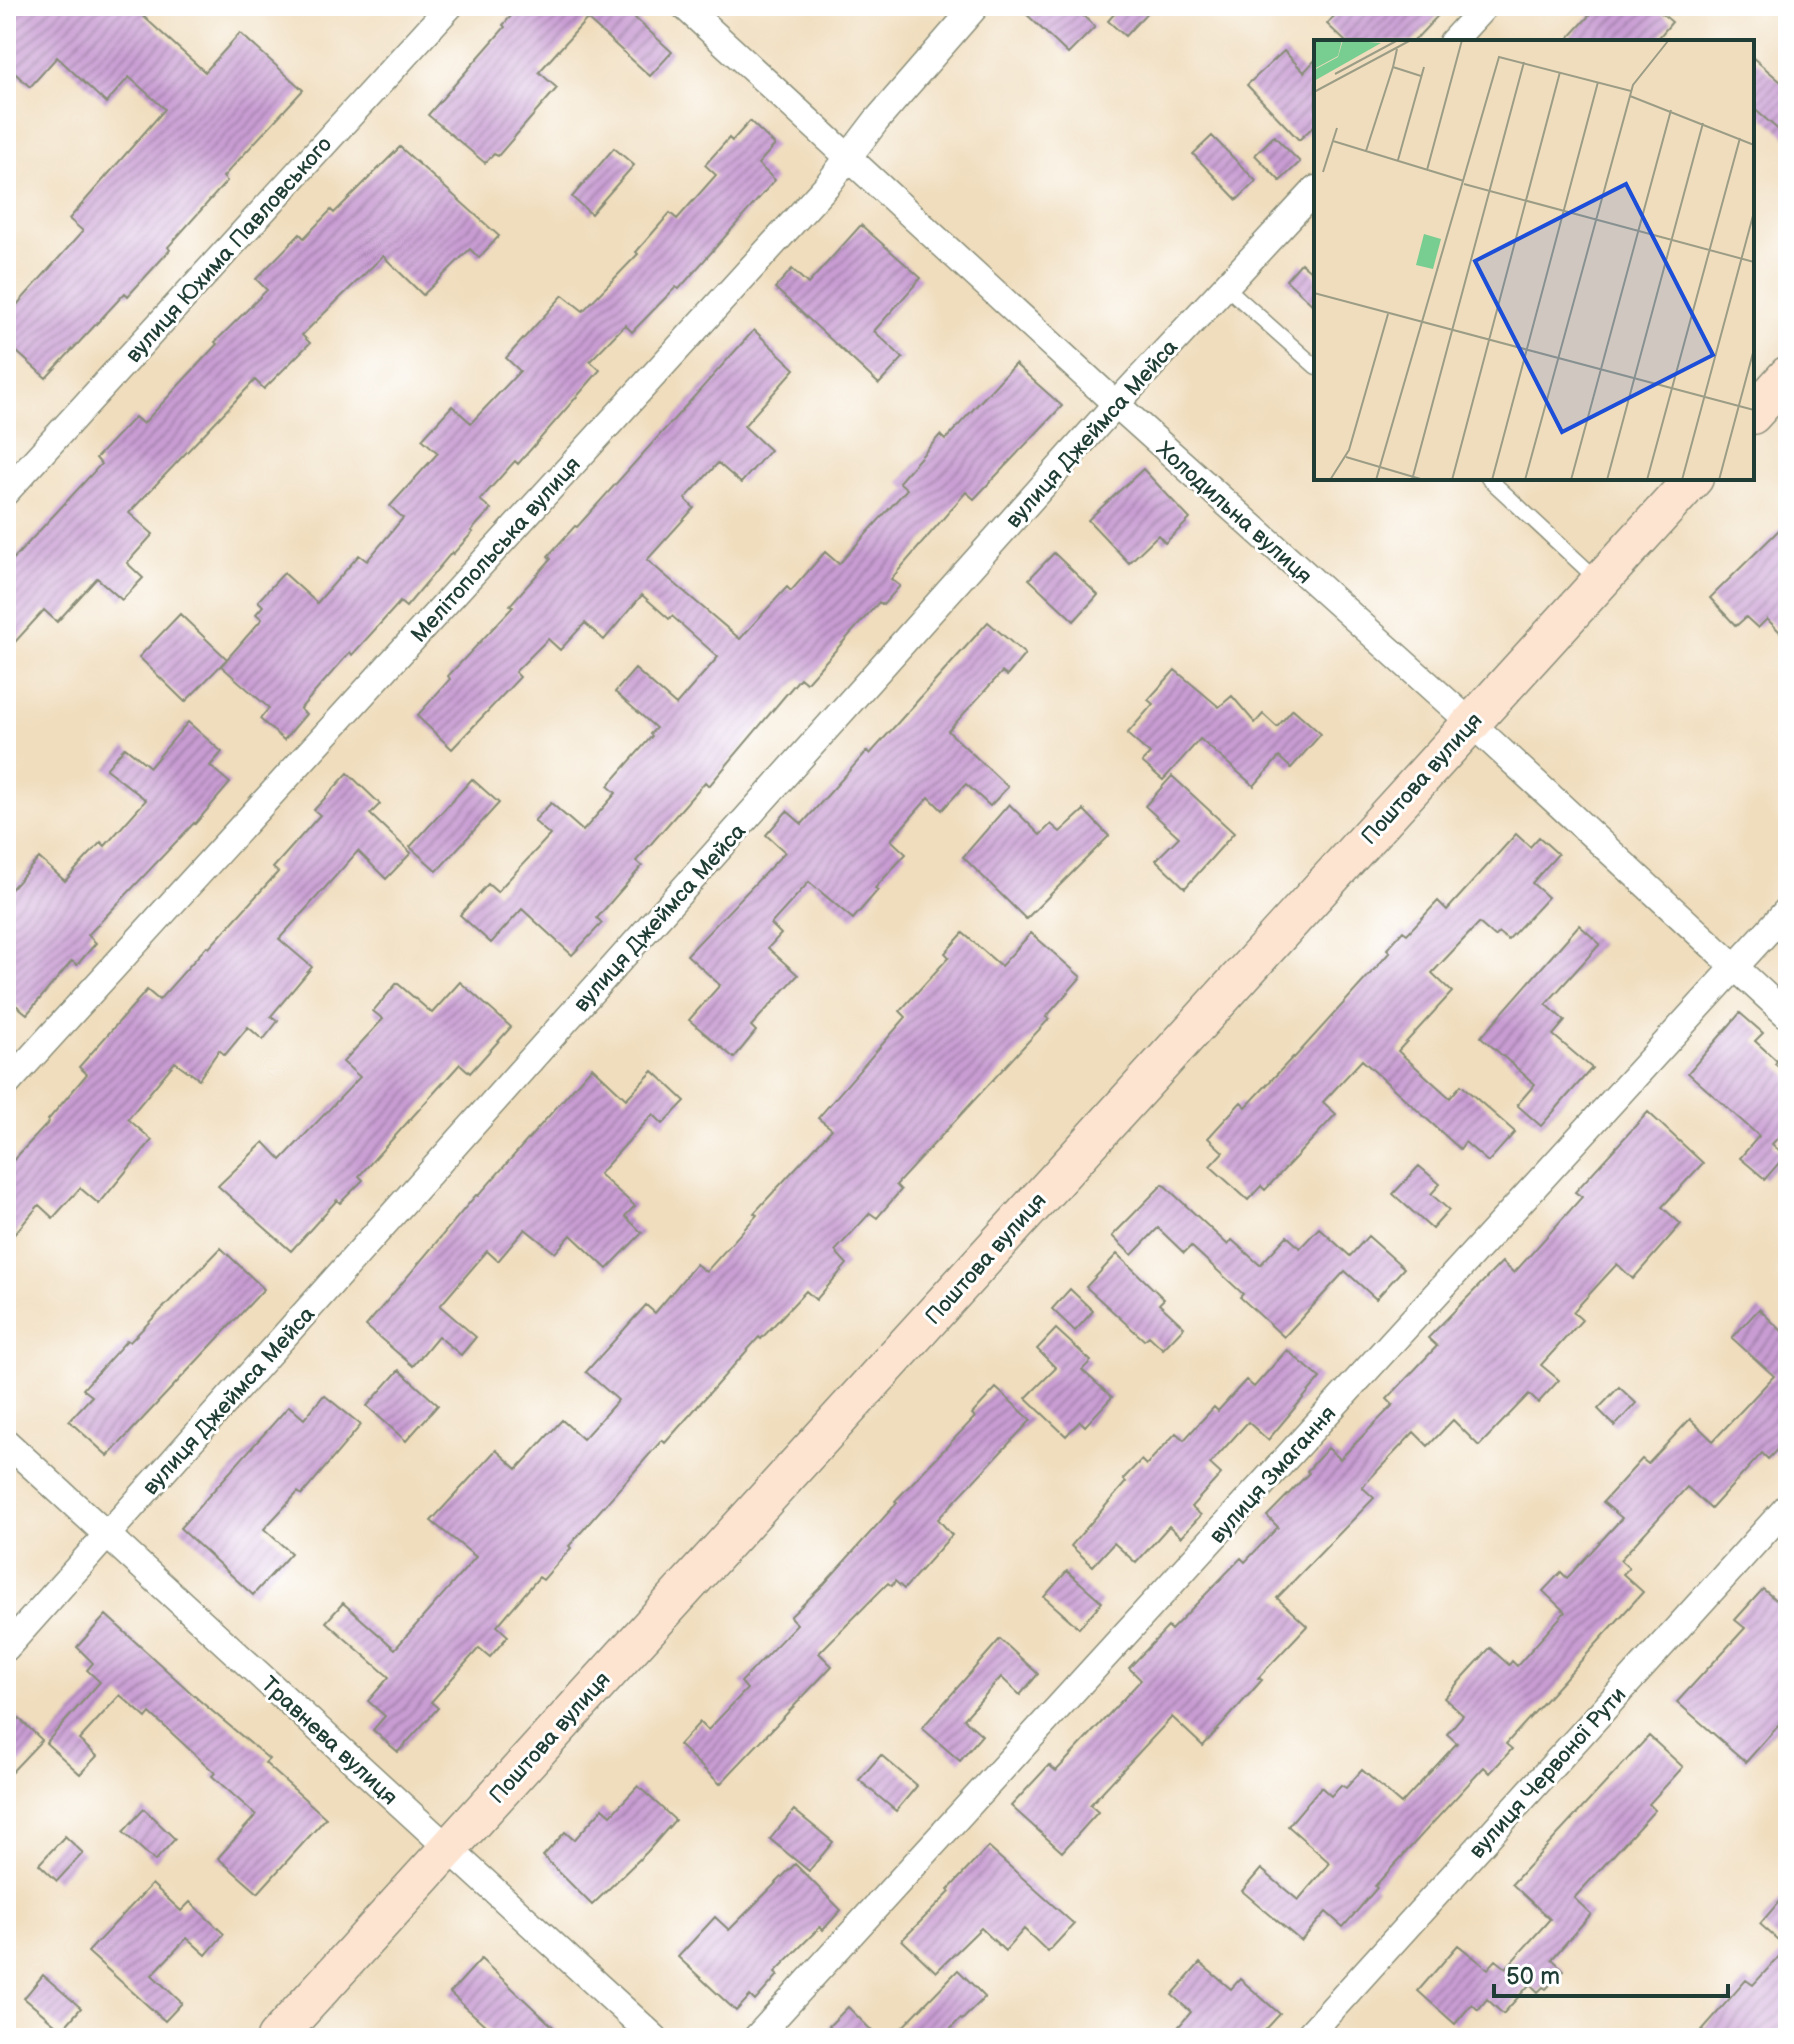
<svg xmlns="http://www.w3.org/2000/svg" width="1794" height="2044" font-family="'Balsamiq Sans',sans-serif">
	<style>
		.building { fill: url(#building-hatch) }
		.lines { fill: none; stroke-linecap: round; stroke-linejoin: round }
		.lane-casing { stroke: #888d78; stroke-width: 17 }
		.street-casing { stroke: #888d78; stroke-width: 29 }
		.secondary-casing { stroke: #888d78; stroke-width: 41 }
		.lane { stroke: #fff; stroke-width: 14 }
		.street { stroke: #fff; stroke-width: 26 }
		.secondary { stroke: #fde4d1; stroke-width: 38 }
		.labels { text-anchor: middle; stroke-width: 6; stroke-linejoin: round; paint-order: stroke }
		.street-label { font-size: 22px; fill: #1f3d34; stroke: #fff }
		.inset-road { fill: none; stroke: #9c9d86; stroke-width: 2 }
		.view { fill: #1d4ed8; fill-opacity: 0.15; stroke: #1d4ed8; stroke-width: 4 }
		.inset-edge { fill: none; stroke: #1f3d34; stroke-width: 4 }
	</style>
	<defs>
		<pattern id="building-hatch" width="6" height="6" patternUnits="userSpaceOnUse" patternTransform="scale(2)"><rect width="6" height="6" fill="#c99dd3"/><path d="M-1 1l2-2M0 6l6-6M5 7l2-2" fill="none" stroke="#a381ac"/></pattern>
	</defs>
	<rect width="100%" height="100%" fill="#fff"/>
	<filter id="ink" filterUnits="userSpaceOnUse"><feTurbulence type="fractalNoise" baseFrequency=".0125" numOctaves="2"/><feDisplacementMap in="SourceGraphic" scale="16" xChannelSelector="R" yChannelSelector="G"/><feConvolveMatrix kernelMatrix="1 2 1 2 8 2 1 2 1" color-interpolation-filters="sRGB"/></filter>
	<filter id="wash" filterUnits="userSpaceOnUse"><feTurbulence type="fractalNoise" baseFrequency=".006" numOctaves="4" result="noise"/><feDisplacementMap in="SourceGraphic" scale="32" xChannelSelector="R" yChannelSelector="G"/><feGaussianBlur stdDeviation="1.8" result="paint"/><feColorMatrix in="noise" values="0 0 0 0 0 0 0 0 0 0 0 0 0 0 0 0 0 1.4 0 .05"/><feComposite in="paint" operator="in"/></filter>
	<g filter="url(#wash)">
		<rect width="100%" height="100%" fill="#f0ddbd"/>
		<g id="blocks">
			<path class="building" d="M21 6H155L144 17 205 72 240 33 303 90 223 177 227 181 168 247 170 250 128 296 125 293 46 378 6 342V317L83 231 69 219 165 109 129 77 106 103 57 57 30 87 6 65V23Z
				M520 6H622L672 52 650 76 587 19 539 72 557 88 498 156 494 154 485 163 428 115 505 27 503 25Z
				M1018 6H1073L1095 27 1068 54Z
				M1121 6H1153L1125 36 1108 21Z
				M1343 6H1447L1413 42H1346L1327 24Z
				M1598 6H1653L1672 22 1655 42H1565Z
				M1284 51 1304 72 1316 59V124L1299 140 1247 85Z
				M1752 57 1788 88V138L1752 107Z
				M750 121 775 145 758 164 775 180 679 289 676 287 632 332 625 325 590 361 600 370 518 464 515 461 480 500 491 509 471 531 473 532 453 554 452 552 406 607 400 602 352 655 350 652 300 709 306 714 284 740 260 719 269 708 221 666 262 619 256 614 263 606 258 601 284 573 317 603 359 555 367 561 403 518 390 506 438 453 422 439 452 406 471 423 520 371 506 358 563 295 583 311 638 254 636 252 670 213 677 219 716 175 705 165 729 138 732 141Z
				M1212 136 1256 181 1237 200 1193 154Z
				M1274 136 1300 162 1280 181 1255 155Z
				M400 147 499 236 479 258 470 249 423 295 383 256 302 335 310 343 264 389 255 380 129 513 153 534 127 563 143 578 122 600 97 578 57 622 44 610 6 652V567L101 464 96 458 135 417 143 424 217 344 215 342 267 290 256 279 300 234 304 238 331 210 334 213Z
				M614 148 634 165 591 214 572 197Z
				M861 225 921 278 874 331 903 358 879 384 775 288 792 269 808 284Z
				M1301 263 1316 275V308L1286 280Z
				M754 330 795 369 744 426 770 450 741 483 718 463 685 499 694 508 647 560 740 639 787 587 791 591 825 552 839 564 907 489 899 482 940 435 945 440 1015 364 1062 406 974 499 966 492 891 579 900 586 883 605 879 602 806 683 800 678 709 786 705 782 636 861 642 866 597 918 602 923 572 955 522 909 491 943 460 915 488 884 497 892 550 835 534 821 551 803 583 831 616 793 608 786 652 736 650 734 656 728 615 692 635 669 676 705 718 657 672 616 669 619 642 595 604 640 585 623 560 650 548 639 515 672 520 677 452 749 417 716 450 679 448 676 513 607 510 605 551 559 548 556 575 526 577 527Z
				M1143 469 1190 519 1165 543 1158 535 1129 563 1088 520Z
				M1788 521V640L1767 619 1758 628 1746 617 1736 626 1710 598Z
				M1054 553 1098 595 1074 621 1029 579Z
				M180 614 227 659 185 702 139 657Z
				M988 622 1025 654 1007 676 1002 672 948 731 1008 787 990 806 966 784 942 810 929 797 891 840 906 854 875 888 878 890 853 919 809 882 771 924 781 934 768 948 798 975 751 1026 756 1031 734 1058 689 1020 720 985 687 955 785 852 766 835 787 811 802 824 867 751 870 754Z
				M1175 670 1219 707 1232 696 1255 723 1263 714 1277 727 1293 709 1321 734 1291 768 1279 757 1254 786 1200 739 1163 780 1142 762 1150 754 1127 734 1153 704 1148 700Z
				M188 722 222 752 210 766 230 783 195 824 194 823 88 935 96 943 77 965 72 961 27 1014 6 997V895L39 858 65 881 101 842 105 846 146 800 106 769 125 747 150 767Z
				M348 773 380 804 370 814 411 853 386 879 358 851 279 939 312 967 271 1016 278 1021 263 1040 248 1027 225 1055 219 1050 199 1079 175 1062 128 1119 152 1140 99 1204 80 1188 53 1218 39 1205 6 1244V1168L49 1122 48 1120 87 1074 79 1067 147 990 159 1000 207 946 209 948 278 872 273 868 320 815 314 810Z
				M1172 776 1234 833 1185 888 1156 860 1179 837 1145 806Z
				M472 779 499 803 437 871 410 847Z
				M1009 804 1040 835 1051 824 1060 832 1084 810 1109 836 1026 919 963 857Z
				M1516 834 1530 847 1539 837 1558 854 1532 883 1548 897 1508 940 1499 933 1495 937 1479 923 1432 973 1452 992 1398 1051 1450 1098 1461 1085 1515 1132 1488 1162 1465 1142 1460 1149 1362 1060 1323 1102 1336 1114 1265 1190 1261 1186 1248 1200 1210 1166 1223 1152 1208 1138 1241 1102 1246 1107 1293 1057 1294 1058 1390 952 1387 949 1403 931 1407 934 1438 901 1447 910Z
				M1579 925 1600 944 1546 1004 1565 1021 1553 1035 1592 1068 1541 1126 1517 1105 1535 1084 1481 1037Z
				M963 933 1001 966 1031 933 1081 977 1046 1017 1049 1019 896 1185 901 1190 877 1218 870 1213 835 1251 847 1264 816 1300 806 1291 761 1339 759 1337 665 1443 662 1440 569 1546 571 1548 543 1580 539 1577 497 1626 508 1636 490 1657 479 1648 431 1702 438 1708 398 1752 373 1730 385 1716 368 1701 389 1677 326 1622 343 1603 395 1649 476 1557 431 1521 496 1450 517 1469 562 1420 583 1439 618 1400 586 1372 646 1305 655 1313 696 1264 706 1272 757 1215 754 1213 832 1129 818 1118 906 1017 900 1011 949 957 945 953Z
				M460 982 511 1027 470 1073 460 1064 359 1176 363 1180 340 1203 337 1200 291 1251 218 1186 264 1142 281 1160 360 1077 343 1062 383 1019 373 1011 397 983 432 1013Z
				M1740 1013 1763 1033 1755 1041 1777 1061 1775 1064 1788 1075V1127L1772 1144 1785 1156 1765 1179 1740 1158 1759 1136 1688 1073Z
				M592 1067 626 1099 653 1071 685 1101 663 1124 653 1114 599 1174 635 1206 625 1216 642 1233 607 1269 571 1235 555 1253 525 1229 498 1261 487 1251 440 1306 476 1337 461 1355 438 1336 413 1366 366 1326 476 1195 478 1196Z
				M1648 1112 1703 1163 1662 1207 1681 1224 1633 1279 1617 1264 1573 1312 1582 1320 1541 1365 1559 1380 1538 1403 1529 1394 1479 1446 1453 1420 1428 1446 1414 1432 1362 1487 1374 1498 1277 1598 1307 1626 1258 1678 1262 1680 1203 1746 1172 1717 1090 1805 1098 1812 1062 1852 1011 1806 1049 1765 1056 1771 1141 1680 1129 1668 1168 1627 1171 1630 1241 1558 1245 1562 1278 1527 1267 1516 1309 1473 1307 1471 1328 1448 1340 1459 1393 1405 1387 1399 1437 1346 1428 1338 1502 1262 1514 1273 1582 1197 1575 1192Z
				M1419 1166 1440 1184 1431 1194 1449 1210 1432 1229 1393 1194Z
				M1163 1184 1228 1245 1232 1240 1260 1265 1287 1236 1300 1248 1319 1228 1350 1256 1368 1236 1404 1268 1376 1299 1345 1271 1284 1337 1240 1297 1243 1294 1191 1246 1184 1253 1158 1228 1132 1255 1112 1236Z
				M221 1248 264 1289 108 1456 69 1421 92 1396 83 1389 127 1340 130 1342Z
				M1117 1254 1164 1299 1159 1304 1184 1327 1163 1349 1149 1336 1144 1340 1086 1287Z
				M1070 1289 1093 1311 1075 1331 1052 1309Z
				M1759 1309 1788 1337V1438L1768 1459 1762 1453 1711 1509 1687 1487 1620 1560 1629 1568 1623 1574 1643 1592 1506 1744 1512 1749 1490 1773 1484 1767 1375 1886 1377 1888 1343 1927 1326 1912 1301 1941 1242 1891 1261 1869 1298 1900 1330 1863 1288 1826 1321 1787 1331 1796 1341 1785 1346 1788 1362 1770 1401 1804 1457 1743 1447 1734 1463 1715 1444 1698 1490 1648 1509 1665 1512 1661 1517 1666 1565 1612 1543 1591 1561 1572 1567 1578 1622 1518 1603 1502 1642 1459 1648 1464 1690 1419 1713 1441 1774 1376 1732 1338Z
				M1056 1329 1091 1361 1082 1370 1112 1397 1085 1426 1080 1421 1066 1436 1026 1398 1056 1368 1037 1349Z
				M1287 1350 1320 1378 1268 1440 1248 1422 1210 1464 1221 1474 1191 1507 1201 1515 1181 1537 1169 1526 1136 1563 1114 1543 1093 1566 1071 1546 1126 1482 1123 1479 1141 1460 1146 1465 1176 1433 1184 1440 1214 1407 1218 1411 1246 1380 1254 1387Z
				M399 1370 438 1405 406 1441 367 1406Z
				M1619 1387 1636 1403 1615 1426 1598 1409Z
				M996 1388 1031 1420 938 1519 952 1535 904 1589 895 1581 892 1586 888 1583 819 1653 832 1666 720 1784 679 1745 700 1722 708 1730 747 1689 741 1682 797 1624 790 1617 824 1584 897 1503 895 1501 975 1417 972 1414Z
				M324 1395 361 1425 302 1495 298 1492 264 1529 291 1553 253 1595 180 1528 289 1406 304 1419Z
				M1067 1571 1102 1602 1079 1628 1044 1597Z
				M1763 1589 1788 1611V1715L1746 1762 1677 1702 1745 1628 1735 1620Z
				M106 1615 199 1700 269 1759 265 1763 326 1818 258 1893 218 1858 256 1815 212 1776 215 1773 150 1713 146 1718 120 1695 79 1740 97 1756 80 1774 46 1743 100 1682 87 1670 93 1663 77 1647Z
				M1000 1639 1038 1674 1020 1695 1001 1677 964 1719 982 1735 960 1761 922 1728Z
				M6 1706 42 1740 6 1778Z
				M1649 1736 1683 1767 1649 1804 1655 1810 1574 1898 1591 1914 1552 1959 1564 1970 1546 1989 1543 1987 1538 1992 1530 1984 1503 2014 1487 1999 1478 2010 1472 2004 1455 2024 1418 1991 1458 1945 1488 1969 1496 1960 1506 1968 1550 1919 1512 1884Z
				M881 1755 917 1786 896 1811 859 1780Z
				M638 1786 675 1820 647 1852 592 1905 543 1856 565 1832 574 1840 603 1808 611 1815Z
				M144 1809 175 1839 155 1861 123 1832Z
				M794 1810 833 1842 809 1871 770 1839Z
				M65 1836 83 1853 57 1881 39 1864Z
				M988 1847 1074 1924 1048 1952 1024 1929 1005 1951 981 1928 936 1972 902 1940 950 1892 948 1890Z
				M795 1864 841 1910 823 1930 820 1927 775 1972 778 1975 755 2001 750 1996 736 2011 678 1957 715 1917 729 1930Z
				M152 1884 181 1911 190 1902 224 1934 206 1955 187 1938 152 1975 182 2003 165 2021 88 1952Z
				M1788 1891V2027L1778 2038H1695L1746 1980 1753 1985 1787 1948 1760 1924Z
				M481 1959 565 2038H499L450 1993Z
				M1200 1963 1231 1989 1240 1979 1280 2014 1258 2038H1169L1191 2012 1172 1995Z
				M958 1970 985 1997 962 2020 960 2019 942 2038H892Z
				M43 1975 81 2008 62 2030 24 1998Z
				M848 2007 879 2038H841L829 2026Z"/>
		</g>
	</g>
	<g filter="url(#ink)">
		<use href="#blocks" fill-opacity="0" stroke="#888d78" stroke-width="2"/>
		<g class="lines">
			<g class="lane-casing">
				<path id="lane" d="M1225 286 1316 367
					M1488 478 1599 581"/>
			</g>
			<g class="street-casing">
				<path id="street" d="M684 6 1116 404 1471 723 1788 1016
					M1452 42 1485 6
					M6 492 450 6
					M6 1085 828 184 876 121 976 6
					M6 1442 655 2038
					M6 1648 1116 404 1316 189
					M756 2038 1788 909
					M1306 2038 1788 1506"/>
			</g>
			<g class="secondary-casing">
				<path id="secondary" d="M1752 415 1788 375
					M276 2038 1694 478"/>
			</g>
			<use href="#lane" class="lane"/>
			<use href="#street" class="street"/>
			<use href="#secondary" class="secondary"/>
		</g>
	</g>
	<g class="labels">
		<g class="street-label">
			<text transform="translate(228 249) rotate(-48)" y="8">вулиця Юхима Павловського</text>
			<text transform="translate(1091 433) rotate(-48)" y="8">вулиця Джеймса Мейса</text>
			<text transform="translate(1235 512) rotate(42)" y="8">Холодильна вулиця</text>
			<text transform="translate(495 549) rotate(-48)" y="8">Мелітопольська вулиця</text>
			<text transform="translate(1421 778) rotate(-48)" y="8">Поштова вулиця</text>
			<text transform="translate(659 917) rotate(-48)" y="8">вулиця Джеймса Мейса</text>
			<text transform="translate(985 1258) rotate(-48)" y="8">Поштова вулиця</text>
			<text transform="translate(228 1400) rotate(-48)" y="8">вулиця Джеймса Мейса</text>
			<text transform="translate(1272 1474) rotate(-48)" y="8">вулиця Змагання</text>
			<text transform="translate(549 1737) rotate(-48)" y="8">Поштова вулиця</text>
			<text transform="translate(330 1740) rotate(43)" y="8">Травнева вулиця</text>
			<text transform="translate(1547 1772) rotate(-48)" y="8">вулиця Червоної Рути</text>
		</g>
	</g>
	<g transform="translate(1314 40)">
		<rect width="440" height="440" fill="#f0ddbd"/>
		<path d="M29 0 67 3 0 41V30L24 17Z" fill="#78cd91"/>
		<path d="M0 0H28L24 16 0 29ZM110 194 127 199 119 229 102 225Z" fill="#78cd91"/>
		<path class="inset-road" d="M83 9 79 27 107 36M21 34 84 0M0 52 97 0M316 56 440 105M19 101 150 141M52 111 79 27M84 120 110 27M113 130 148 0M9 132 23 88M150 144 440 222M0 253 440 370M32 417 110 440M16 440 35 410 74 274M62 440 185 17 317 51M98 440 210 22M138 440 246 32M178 440 284 42M211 440 319 45 354 1M257 440 357 70M293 440 389 83M333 440 426 98M368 440 440 172M405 440 440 309"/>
		<path class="view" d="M312 144 399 315 248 392 161 221Z"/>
		<rect width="440" height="440" class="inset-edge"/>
	</g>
	<rect width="1794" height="2044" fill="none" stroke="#fff" stroke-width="32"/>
	<path d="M1494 1984v12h234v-12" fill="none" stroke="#1f3d34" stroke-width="4"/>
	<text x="1506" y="1984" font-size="24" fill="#1f3d34" stroke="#ffffff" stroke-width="6" paint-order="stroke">50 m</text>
</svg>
